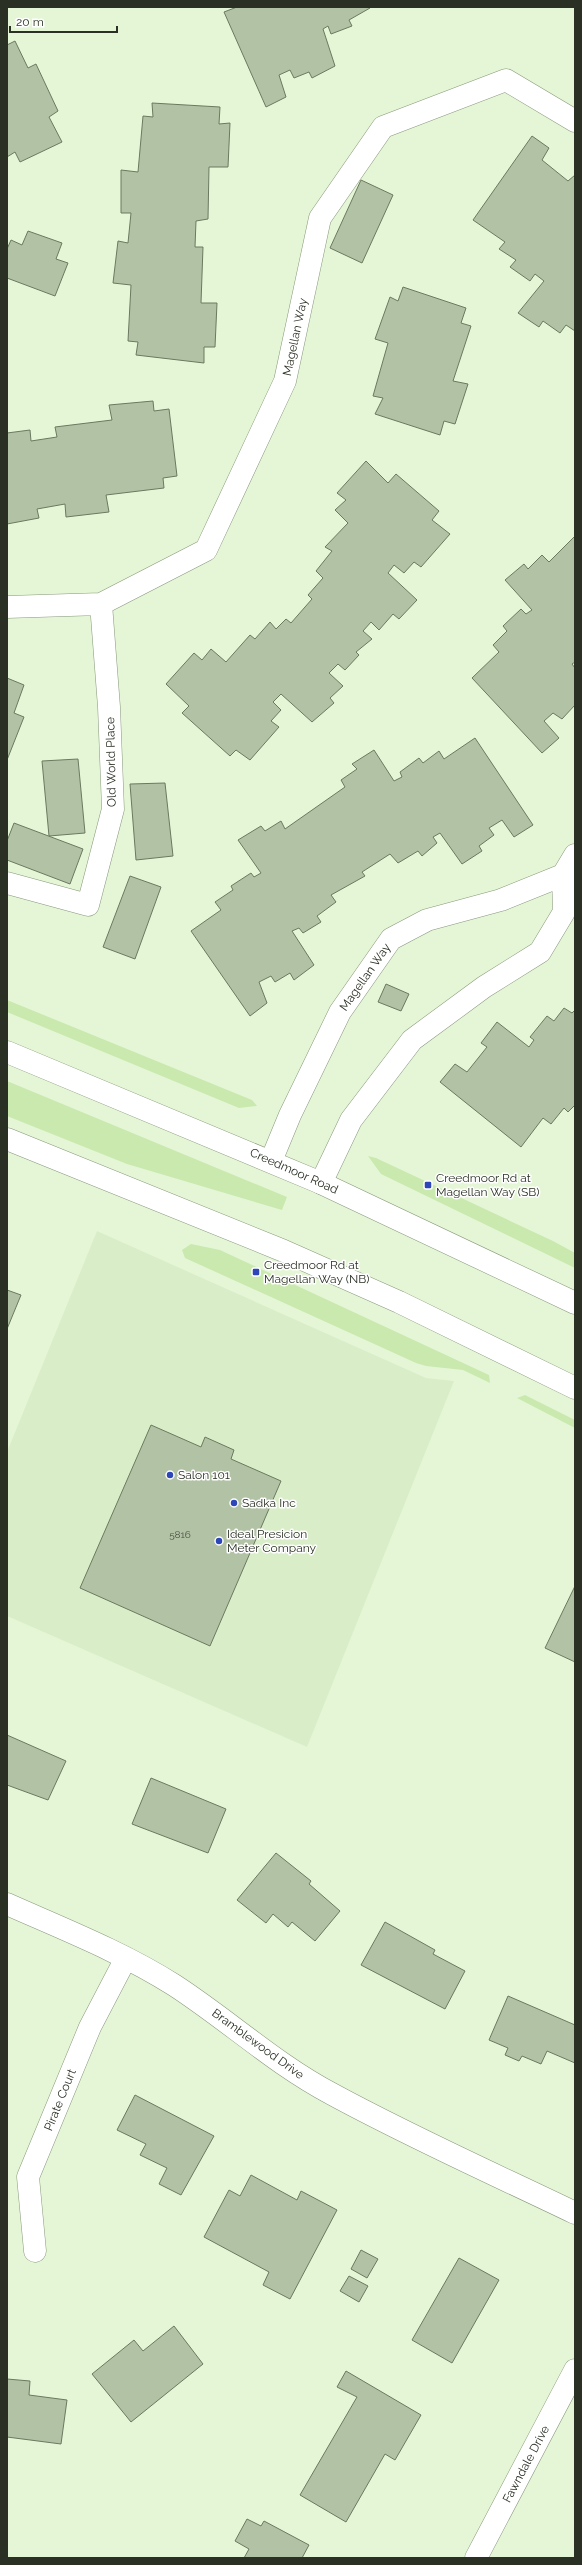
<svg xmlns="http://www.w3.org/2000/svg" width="582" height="2565" font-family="Raleway,sans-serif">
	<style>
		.built { fill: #d9eec8 }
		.green { fill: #c9e9ae }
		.building { fill: #b2c2a5; stroke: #6b7a5f }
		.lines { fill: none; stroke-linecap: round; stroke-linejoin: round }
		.street-casing { stroke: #88987c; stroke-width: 23 }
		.primary-casing { stroke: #88987c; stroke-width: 23 }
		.street { stroke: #fff; stroke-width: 22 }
		.primary { stroke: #fff; stroke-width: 22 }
		.poi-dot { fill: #2d47b8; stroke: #fff; stroke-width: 1.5 }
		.labels { text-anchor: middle; stroke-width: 3; stroke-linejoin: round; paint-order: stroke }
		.number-label { font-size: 10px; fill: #4c5444 }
		.street-label { font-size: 12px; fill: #2a3024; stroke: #fff }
		.poi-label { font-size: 12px; fill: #2a3024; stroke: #fff; text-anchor: start }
	</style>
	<rect width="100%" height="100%" fill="#e5f6d7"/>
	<path class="built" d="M97 1231 426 1378 454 1381 307 1747 7 1616V1452Z"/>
	<path class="green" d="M7 1000 252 1100 257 1106 239 1108 7 1012Z
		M7 1081 287 1197 282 1210 127 1164 7 1116Z
		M368 1156 376 1158 553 1241 575 1253V1268L381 1174Z
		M191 1244 220 1250 489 1375 490 1383 463 1370 426 1366 416 1363 185 1258 182 1250Z
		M525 1395 575 1420V1428L517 1398Z"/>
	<path class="building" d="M237 7H369L370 8 349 20 352 26 331 34 328 26 323 29 335 66 312 78 309 72 294 78 290 70 279 75 286 97 266 107 224 12Z
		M15 41 28 68 36 64 58 111 49 117 62 142 20 162 15 152 7 157V45Z
		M152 103 220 107 219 124 230 123 228 167H209L208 219 196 221 195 247H203L201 303H217L215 347H204V363L136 355 138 342 128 341 131 285 113 283 118 241 128 243 131 213H121V170L138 172 143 116 153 117Z
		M532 136 549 148 542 160 568 181 575 175V331L566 325 560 333 543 321 539 327 518 313 544 281 535 274 530 281 510 267 516 260 499 249 505 242 473 220Z
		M361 180 393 195 362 263 330 248Z
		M28 231 62 243 56 259 68 263 55 296 7 278V249L11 240 22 245Z
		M403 287 466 308 461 323 471 326 453 381 468 384 455 424 444 421 440 435 375 414 383 398 373 396 388 343 375 339 390 297 398 301Z
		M153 401 154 411 169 409 177 476 163 478 164 488 106 495 109 512 66 517 65 504 37 509 39 518 7 524V433L30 430 31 441 57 437 55 427 112 420 109 405Z
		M366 461 388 483 396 474 439 511 432 520 450 534 421 567 414 562 404 573 394 565 388 573 417 600 399 619 393 614 379 630 371 622 363 631 372 639 356 652 359 655 345 670 338 664 329 673 343 686 330 698 334 703 312 722 281 694 273 702 281 710 271 721 279 727 250 760 236 750 230 756 182 713 189 706 166 684 194 653 202 660 211 649 226 662 250 635 255 639 270 622 276 629 286 619 291 623 312 599 308 595 323 578 316 571 332 551 325 547 348 523 335 510 346 500 337 493Z
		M575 536V662L572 664 575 668V705L562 719 553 713 544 721 559 738 542 753 472 678 499 652 493 645 507 631 503 626 521 609 526 614 532 610 505 580 524 564 528 569 542 555 549 562Z
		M7 678 24 685 14 713 24 717 7 760Z
		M475 738 533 825 514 837 502 820 489 828 494 835 479 846 482 851 462 864 440 833 433 837 437 843 422 856 418 851 398 863 390 854 362 872 365 876 331 895 336 902 317 916 321 922 303 933 299 928 292 931 314 965 294 980 290 973 275 982 271 976 259 982 267 1003 250 1016 191 931 221 910 215 902 233 890 231 886 251 873 254 877 261 873 238 840 261 826 265 831 281 821 285 829 345 787 341 780 357 769 352 764 374 750 394 781 402 777 400 772 419 758 423 763 439 751 444 759Z
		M78 759 85 833 49 836 42 761Z
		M165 783 173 856 136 860 130 784Z
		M14 823 83 849 70 884 7 860V841Z
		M130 876 161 887 135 959 103 947Z
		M386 984 409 994 401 1011 378 1002Z
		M564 1008 572 1013 575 1010V1105L568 1112 564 1108 551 1124 543 1118 521 1147 440 1082 455 1064 467 1072 487 1047 481 1043 497 1022 529 1047 534 1040 530 1037 547 1016 554 1021Z
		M7 1290 21 1295 7 1329Z
		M151 1425 201 1447 205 1437 234 1450 231 1459 281 1481 210 1646 80 1588Z
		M575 1586V1662L545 1648Z
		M7 1735 66 1761 48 1800 7 1785Z
		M151 1778 226 1809 208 1853 132 1824Z
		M276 1853 311 1881 309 1884 340 1911 315 1941 292 1922 288 1927 273 1914 266 1923 237 1900Z
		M385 1922 435 1950 433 1954 465 1971 445 2009 361 1965Z
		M508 1996 575 2025V2063L547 2051 541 2064 522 2056 519 2061 505 2055 508 2048 489 2040Z
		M135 2095 214 2136 181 2195 159 2184 167 2168 140 2155 146 2144 117 2130Z
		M251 2175 297 2200 301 2191 337 2210 290 2299 263 2285 269 2272 204 2237 229 2190 240 2196Z
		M361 2250 378 2259 367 2278 351 2269Z
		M459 2258 499 2280 452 2363 412 2340Z
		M349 2276 368 2286 359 2302 340 2291Z
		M174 2326 203 2364 131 2422 92 2374 134 2340 143 2351Z
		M346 2371 421 2415 395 2460 385 2454 346 2522 300 2495 357 2397 337 2387Z
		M7 2379 30 2381 29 2395 67 2400 61 2444 7 2437Z
		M247 2519 261 2526 264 2521 309 2545 302 2558H244L249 2549 235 2541Z"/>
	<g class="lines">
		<g class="street-casing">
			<path id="street" d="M7 607 101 604 206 550 285 381 320 218 383 127 506 80 575 121
				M7 883 88 905 113 809 109 707 101 604
				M271 1161 290 1115 340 1012 391 939 427 920 501 900 563 875
				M321 1183 351 1120 412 1040 484 987 540 952 564 912 563 875 575 855
				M7 1904C63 1929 122 1952 174 1985 228 2020 275 2064 332 2094 411 2137 494 2174 575 2213
				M35 2251 28 2177 90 2027 126 1958
				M476 2558 575 2370"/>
		</g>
		<g class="primary-casing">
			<path id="primary" d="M7 1052 321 1183 575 1303
				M7 1139 284 1251 399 1302 575 1388"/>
		</g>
		<use href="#street" class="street"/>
		<use href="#primary" class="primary"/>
	</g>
	<g class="poi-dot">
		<rect x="424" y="1181" width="8" height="8" rx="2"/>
		<rect x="252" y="1268" width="8" height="8" rx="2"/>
		<circle cx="170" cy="1475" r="4"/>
		<circle cx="234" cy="1503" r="4"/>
		<circle cx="219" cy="1541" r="4"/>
	</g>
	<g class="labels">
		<g class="number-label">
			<text x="180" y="1538">5816</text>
		</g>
		<g class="street-label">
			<text transform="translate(295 337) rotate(-78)" y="4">Magellan Way</text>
			<text transform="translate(111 762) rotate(-91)" y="4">Old World Place</text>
			<text transform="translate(365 977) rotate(-55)" y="4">Magellan Way</text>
			<text transform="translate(294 1171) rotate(24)" y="4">Creedmoor Road</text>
			<text transform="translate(258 2044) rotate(36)" y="4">Bramblewood Drive</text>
			<text transform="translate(60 2100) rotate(-68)" y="4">Pirate Court</text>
			<text transform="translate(526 2464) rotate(-62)" y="4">Fawndale Drive</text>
		</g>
		<g class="poi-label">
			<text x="436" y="1182">Creedmoor Rd at<tspan x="436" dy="14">Magellan Way (SB)</tspan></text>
			<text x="264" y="1269">Creedmoor Rd at<tspan x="264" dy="14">Magellan Way (NB)</tspan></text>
			<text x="178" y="1479">Salon 101</text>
			<text x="242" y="1507">Sadka Inc</text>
			<text x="227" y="1538">Ideal Presicion<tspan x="227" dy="14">Meter Company</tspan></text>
		</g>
	</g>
	<rect width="582" height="2565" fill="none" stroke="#2a3024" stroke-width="16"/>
	<path d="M10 26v6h107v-6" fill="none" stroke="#2a3024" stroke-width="2"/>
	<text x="16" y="26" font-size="12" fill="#2a3024" stroke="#ffffff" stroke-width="3" paint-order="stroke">20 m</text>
</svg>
